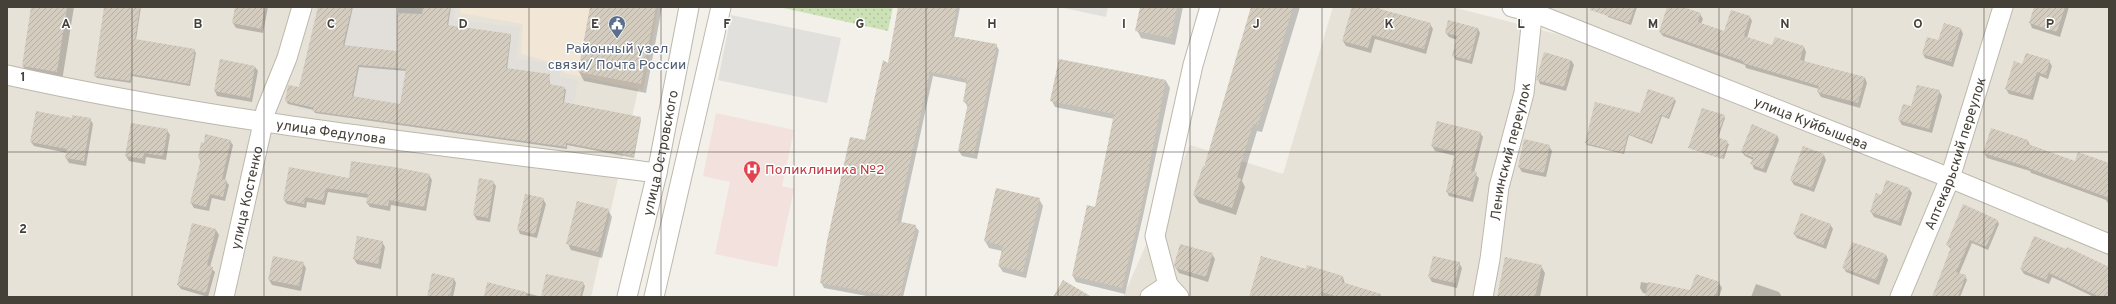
<svg xmlns="http://www.w3.org/2000/svg" width="2116" height="304" font-family="Overpass,sans-serif">
	<style>
		.residential { fill: #e6e2d7 }
		.commercial { fill: #f2e7d6 }
		.industrial { fill: #e2dfda }
		.medical { fill: #f2e1dd }
		.park { fill: url(#park-dots) }
		.parking { fill: #e1e0dd }
		.shadow { fill: #0003; fill-rule: evenodd }
		.building { fill: url(#building-hatch); fill-rule: evenodd }
		.lines { fill: none; stroke-linecap: round; stroke-linejoin: round }
		.minor-casing { stroke: #bdb8ac; stroke-width: 21 }
		.minor { stroke: #fff; stroke-width: 19 }
		.grid { fill: none; stroke: #454038; stroke-width: 1; stroke-opacity: 0.55 }
		.labels { text-anchor: middle; stroke-width: 3; stroke-linejoin: round; paint-order: stroke }
		.service-label { font-size: 14px; fill: #4e5e75; stroke: #fff }
		.street-label { font-size: 14px; fill: #454038; stroke: #fff }
		.health-label { font-size: 14px; fill: #be3a42; stroke: #fff; text-anchor: start }
		.grid-label { font-size: 13px; text-anchor: middle; font-weight: bold; fill: #454038; stroke: #fff; stroke-width: 3; stroke-linejoin: round; paint-order: stroke }
	</style>
	<defs>
		<pattern id="park-dots" width="8" height="8" patternUnits="userSpaceOnUse"><rect width="8" height="8" fill="#cce2b6"/><path d="M2 2h.1M6 6h.1" fill="none" stroke="#b1c39d" stroke-width="1.8" stroke-linecap="round"/></pattern>
		<pattern id="building-hatch" width="6" height="6" patternUnits="userSpaceOnUse"><rect width="6" height="6" fill="#d3ccbf"/><path d="M-1 1l2-2M0 6l6-6M5 7l2-2" fill="none" stroke="#b6b0a5"/></pattern>
	</defs>
	<rect width="100%" height="100%" fill="#f2f0e9"/>
	<path class="residential" d="M7 7H657L591 297H7Z
		M1333 7H1453L1561 35 1792 121 2109 250V297H1123L1190 145 1283 174Z
		M1543 7H2109V233Z"/>
	<path class="commercial" d="M461 7H658L643 90 565 73 561 65 521 54 523 24 460 13Z"/>
	<path class="industrial" d="M315 7H456L454 19 520 28 516 59 561 65 559 77 578 80 568 149 298 109Z"/>
	<path class="medical" d="M716 113 794 130 782 186 794 189 777 267 715 254 730 182 703 176Z"/>
	<path class="park" d="M779 7H893L888 31Z"/>
	<path class="parking" d="M1059 7H1108L1106 17Z
		M731 15 841 38 827 103 718 80Z"/>
	<path class="shadow" d="M32 7H74L62 81 28 76 23 66Z
		M105 7H141L136 40 194 50 196 53 190 86 132 76 131 83 97 78 95 76Z
		M236 7H268L263 33 236 28 233 23Z
		M319 7H353L344 47 398 52V7H451L448 26 510 35 511 37 507 69 549 75 550 85 564 88 566 90 564 103 640 118 641 120 634 158 567 145V149L315 113 314 110 288 104 286 101 300 88ZM359 67 407 71 401 105 353 98Z
		M591 7H662L646 93 584 81 579 72Z
		M900 7H960L954 38 996 45 999 50 977 159 962 156 959 151 968 107 964 101 967 83 933 76 901 223 915 226 919 231 903 297H872L824 288 821 282 889 64Z
		M1141 7H1183L1175 45 1141 38 1137 30Z
		M1253 7H1300L1262 132 1257 131 1242 181 1245 187 1236 215 1199 203 1194 195 1205 168Z
		M1353 7H1371L1430 24 1433 29 1426 54 1375 39 1371 53 1346 46 1343 41Z
		M1610 7H1637L1631 25 1608 17 1607 15Z
		M1668 7H1680L1700 14 1703 19 1701 24 1725 32 1750 17 1752 21 1747 38 1773 46 1804 47 1806 52 1804 62 1865 78 1867 83 1860 108 1821 97 1818 92 1819 89 1746 68 1745 65 1663 36 1660 32Z
		M2035 7H2069L2060 37 2032 28 2030 23Z
		M1478 29 1480 33 1472 64 1456 60 1453 55 1457 40 1449 37 1446 33Z
		M1961 29 1963 34 1953 67 1925 58 1923 54Z
		M1060 60 1166 81 1170 88 1143 216 1125 294 1076 282 1073 276 1096 208 1114 119 1055 107 1052 101Z
		M1571 60 1574 65 1566 91 1540 84 1538 79Z
		M2049 61 2052 66 2048 79 2040 76 2033 100 2009 94 2006 89 2023 65Z
		M255 67 258 71 252 102 217 96 215 91Z
		M1939 91 1942 96 1932 133 1902 125 1899 120Z
		M1674 99 1676 101 1669 119 1662 116 1652 144 1629 135 1624 154 1587 145 1586 143Z
		M1724 116 1725 118 1718 138 1729 144 1724 159 1689 147Z
		M73 119H90L93 124 86 166 69 163 66 158 67 153 34 146 31 142Z
		M167 130 170 135 166 160 146 157 145 164 129 161 126 156Z
		M1480 133 1483 137 1474 173 1479 178 1473 202 1449 196 1447 192 1456 156 1435 151 1432 146Z
		M1777 135 1779 140 1766 173 1754 169 1752 164 1753 160 1745 156 1742 152ZM1745 152 1759 157 1758 159 1745 154Z
		M230 141 233 145 225 180 229 185 225 201 212 198 209 211 194 208 191 203 201 163 199 158Z
		M2028 141 2030 145 2076 162 2109 169V205L2106 200 2031 173 2030 171 1987 158 1984 153Z
		M1549 146 1552 151 1546 177 1522 172 1519 167Z
		M1824 155 1826 160 1814 192 1794 185 1791 180Z
		M429 175 432 180 426 211 391 205 390 211 370 207 367 203 368 198 328 192 325 205 307 202 306 208 287 204 284 200 350 179Z
		M493 182 496 186 490 222 477 220 474 215Z
		M1909 189 1912 193 1901 226 1874 217 1871 212 1881 196Z
		M543 199 546 204 537 238 520 234 518 229Z
		M1039 199 1043 206 1026 278 1003 272 999 266 1002 251 989 248 985 241Z
		M608 210 612 217 602 258 571 250 568 244Z
		M1997 220 1999 224 1988 250 1972 243 1959 274 1965 276 1967 280 1960 297H1933L1951 249 1947 245Z
		M193 224 216 230 219 235 210 267 215 272 208 297 181 289 178 285Z
		M1830 224 1833 229 1826 249 1797 238 1794 234Z
		M358 238 382 242 385 247 381 269 357 264 354 259Z
		M1212 254 1215 259 1208 282 1179 273 1176 268Z
		M1886 255 1888 260 1879 285 1846 272 1844 268Z
		M303 263 306 268 301 291 272 285 269 280Z
		M1459 263 1462 268 1457 288 1432 282 1429 277Z
		M1541 266 1545 273 1540 297H1498Z
		M2109 268V297H2094L2052 277 2049 284 2024 274 2021 269Z
		M1306 270 1343 277 1345 284 1385 297H1251Z
		M454 279 456 283 453 297H428Z
		M1641 282 1691 291 1719 283 1722 288 1719 297H1646L1647 294 1643 293 1640 288Z
		M488 283 542 297 583 283 585 286 582 297H485Z
		M1756 284 1779 292 1782 297H1751Z"/>
	<path class="building" d="M31 7H67L57 72 22 66Z
		M104 7H140L135 39 195 49 189 84 131 74 130 81 94 76Z
		M235 7H265L261 29 232 23Z
		M318 7H352L343 45 397 51V13L422 14 423 7H450L447 25 511 34 506 68 550 74 549 84 565 87 563 102 641 117 633 156 566 143V147L312 111 314 108 285 101 288 85 299 87ZM358 65 406 69 400 104 352 96Z
		M590 7H656L641 84 578 72Z
		M898 7H957L951 36 997 44 974 154 958 151 968 103 963 102 967 79 930 72 897 221 916 225 900 297H894L820 283 827 241 850 137 865 140 883 60 888 63Z
		M1140 7H1177L1171 38 1135 31Z
		M1251 7H1293L1258 125 1253 124 1237 177 1241 179 1232 208 1193 195 1203 166 1204 167Z
		M1352 7H1380V9L1431 23 1424 49 1372 35 1368 48 1342 41Z
		M1590 7H1635L1629 23 1590 10Z
		M1667 7H1683L1701 13 1698 22 1724 31 1731 10 1750 16 1744 36 1772 45 1775 37 1804 46 1800 60 1865 77 1858 103 1817 92 1819 86 1743 63V61L1659 32Z
		M2034 7H2065L2057 32 2029 23Z
		M1448 20 1478 28 1470 60 1452 56 1457 36 1445 33Z
		M1944 23 1961 28 1951 62 1922 54 1927 37 1938 40Z
		M1544 52 1571 60 1564 87 1536 80Z
		M2026 53 2050 60 2046 75 2037 72 2030 96 2005 89 2014 61 2022 64Z
		M220 59 255 66 250 98 214 91Z
		M1059 59 1166 80 1141 209 1122 288 1072 276 1087 205 1095 207 1114 114 1050 101Z
		M1917 85 1940 90 1929 129 1898 120 1903 104 1911 106Z
		M1648 89 1675 98 1668 117 1661 115 1651 142 1628 134 1623 153 1585 143 1595 102 1640 113Z
		M1702 108 1725 115 1717 137 1728 141 1722 159 1688 148Z
		M36 111 72 118V115L91 118 84 161 65 158 67 149 30 142Z
		M1437 121 1481 132 1471 171 1477 172 1470 198 1446 192 1455 152 1431 146Z
		M131 123 168 129 163 156 144 153 143 159 125 156Z
		M1752 124 1777 135 1763 169 1750 164 1754 157 1741 152Z
		M1991 128 2028 140 2027 144 2075 161 2078 152 2109 163V198L2028 168V167L1983 153Z
		M205 134 231 140 222 179 227 180 223 197 210 194 206 207 190 203 201 159 198 158 201 142 204 143Z
		M1524 139 1550 145 1544 173 1518 167Z
		M1803 146 1824 154 1812 188 1790 180Z
		M351 161 394 167 430 174 424 207 389 200 388 206 366 203 368 194 326 188 323 201 305 197 304 204 283 200 289 167 349 178Z
		M479 178 494 181 488 218 473 215Z
		M1886 180 1910 188 1899 222 1870 212 1876 193 1881 195Z
		M996 188 1040 198 1023 272 998 266 1003 246 984 241Z
		M525 194 544 198 535 234 517 230Z
		M577 201 609 209 598 252 566 244Z
		M1963 204 1998 220 1986 247 1970 240 1956 272 1966 275 1958 297H1932L1951 247 1946 245Z
		M1801 213 1831 224 1823 245 1793 234Z
		M192 223 216 229 207 265 213 267 206 293 177 285Z
		M357 236 383 241 378 264 353 259Z
		M2034 236 2066 249 2067 247 2109 267V297H2100L2049 273 2046 280 2020 269Z
		M1852 242 1886 254 1876 280 1842 268Z
		M1180 244 1213 253 1206 277 1175 268 1174 265Z
		M273 256 304 262 299 286 268 280Z
		M1261 256 1306 269 1307 265 1343 276 1342 282 1381 294 1380 297H1338L1322 292 1321 297H1249Z
		M1433 256 1460 262 1455 283 1428 277Z
		M1505 257 1542 265 1535 297H1497Z
		M432 273 454 278 450 297H427Z
		M546 274 584 282 580 297H541Z
		M1696 274 1720 282 1715 297H1645L1648 282 1690 290Z
		M1063 280 1092 297H1053Z
		M487 282 526 292V297H484Z"/>
	<g class="lines">
		<g class="minor-casing">
			<g id="minor">
				<path id="s1" d="M1512 7 1532 12 1950 178 2109 244"/>
				<path id="s2" d="M7 75C221 123 440 145 657 173"/>
				<path d="M1168 285 1179 297"/>
				<path id="s3" d="M224 297 266 110 287 58 302 7"/>
				<path id="s4" d="M627 297 657 173 689 7"/>
				<path d="M654 297 721 7"/>
				<path d="M1150 297 1168 285 1155 236 1193 65 1210 7"/>
				<path id="s5" d="M1483 297 1490 259 1499 187 1524 93 1533 7"/>
				<path id="s6" d="M1900 297 1950 178 2003 7"/>
			</g>
		</g>
		<use href="#minor" class="minor"/>
	</g>
	<path class="grid" d="M132 7V297M264 7V297M397 7V297M529 7V297M661 7V297M794 7V297M926 7V297M1058 7V297M1190 7V297M1322 7V297M1455 7V297M1587 7V297M1719 7V297M1852 7V297M1984 7V297M7 152H2109"/>
	<defs>
		<g id="civic-pin" transform="scale(0.9)"><path d="M0 17L-7.5 6A9.5 9.5 0 1 1 7.5 6Z" fill="#5c6f8a" stroke="#fff"/><path d="M-.6-6.5H3V-4.5H.6V-3L4-1V1h2V6H-6V1h2V-1L-.6-3ZM-1.2 2.5V6h2.4V2.5Z" fill="#fff"/></g>
		<g id="hospital-pin" transform="scale(0.9)"><path d="M0 17L-7.5 6A9.5 9.5 0 1 1 7.5 6Z" fill="#e0444e" stroke="#fff"/><path d="M-5-5h3v3.5h4V-5h3V5h-3V1.5h-4V5h-3Z" fill="#fff"/></g>
	</defs>
	<g fill-rule="evenodd">
		<use href="#civic-pin" x="617" y="24"/>
		<use href="#hospital-pin" x="752" y="169"/>
	</g>
	<g class="labels">
		<g class="service-label">
			<text x="617" y="53">Районный узел<tspan x="617" dy="16">связи/ Почта России</tspan></text>
		</g>
		<g class="street-label">
			<text dy="5" stroke="none"><textPath href="#s1" startOffset="321">улица Куйбышева</textPath></text>
			<text dy="5" stroke="none"><textPath href="#s2" startOffset="329">улица Федулова</textPath></text>
			<text dy="5" stroke="none"><textPath href="#s4" startOffset="148">улица Островского</textPath></text>
			<text dy="5" stroke="none"><textPath href="#s5" startOffset="148">Ленинский переулок</textPath></text>
			<text dy="5" stroke="none"><textPath href="#s6" startOffset="154">Аптекарьский переулок</textPath></text>
			<text dy="5" stroke="none"><textPath href="#s3" startOffset="102">улица Костенко</textPath></text>
		</g>
		<g class="health-label">
			<text x="765" y="174">Поликлиника №2</text>
		</g>
	</g>
	<g class="grid-label">
		<text x="66" y="28">A</text>
		<text x="198" y="28">B</text>
		<text x="331" y="28">C</text>
		<text x="463" y="28">D</text>
		<text x="595" y="28">E</text>
		<text x="727" y="28">F</text>
		<text x="860" y="28">G</text>
		<text x="992" y="28">H</text>
		<text x="1124" y="28">I</text>
		<text x="1256" y="28">J</text>
		<text x="1389" y="28">K</text>
		<text x="1521" y="28">L</text>
		<text x="1653" y="28">M</text>
		<text x="1785" y="28">N</text>
		<text x="1918" y="28">O</text>
		<text x="2050" y="28">P</text>
		<text x="23" y="81">1</text>
		<text x="23" y="233">2</text>
	</g>
	<rect width="2116" height="304" fill="none" stroke="#454038" stroke-width="16"/>
</svg>
